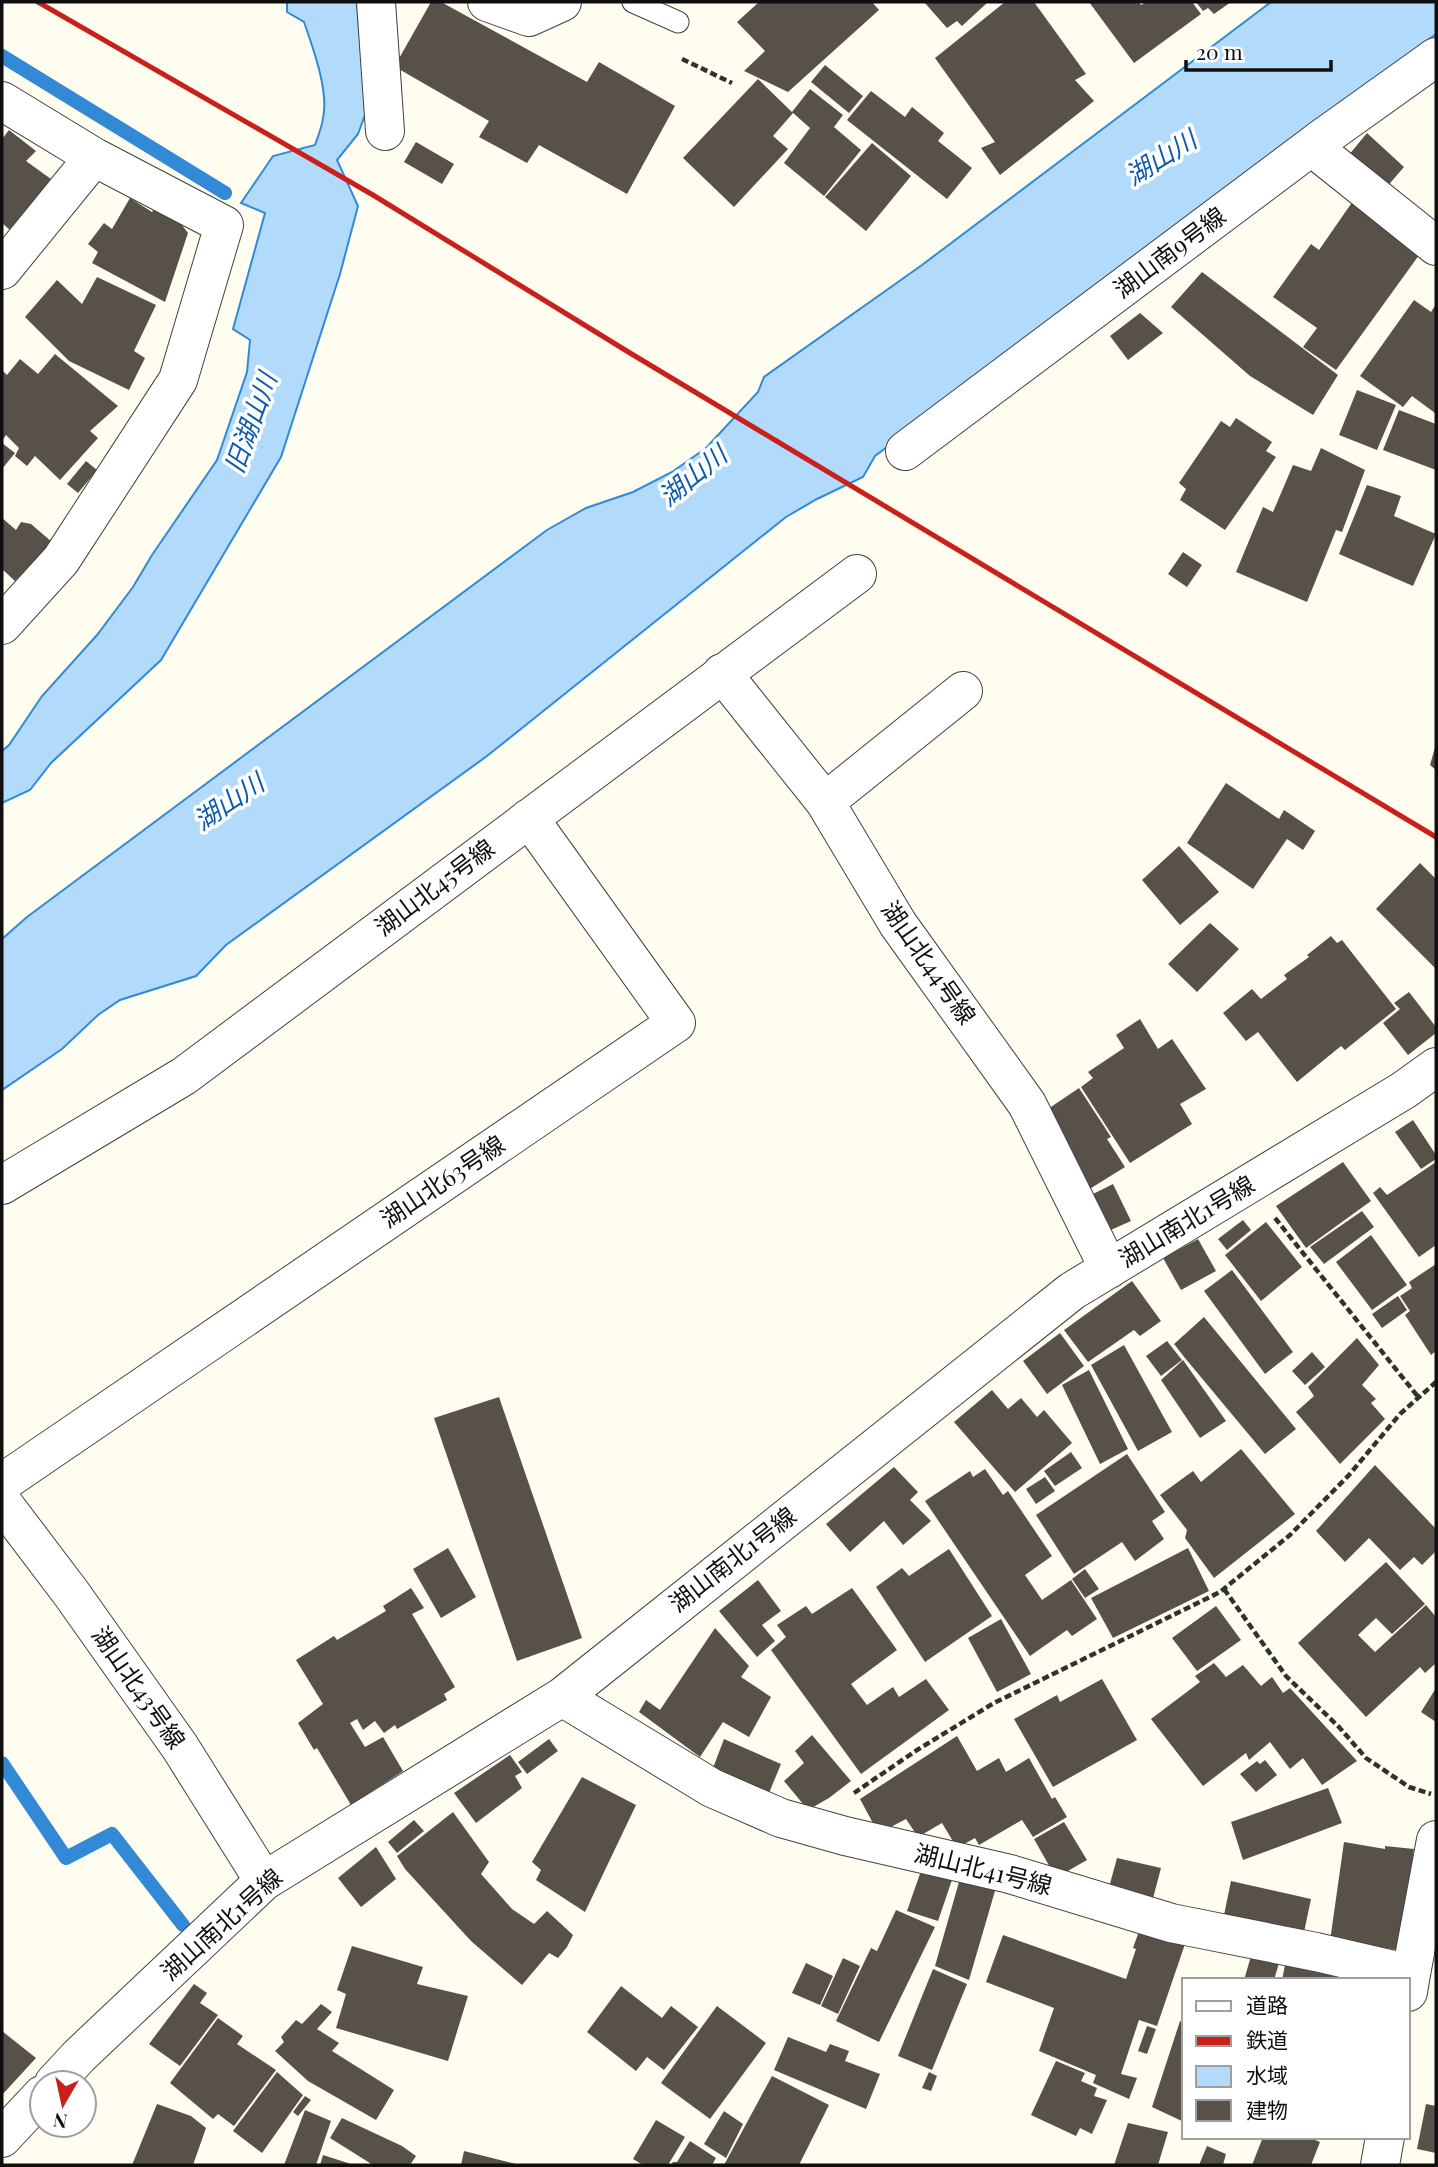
<svg xmlns="http://www.w3.org/2000/svg" width="1438" height="2167" font-family="'Playfair Display','Noto Sans JP',serif">
	<style>
		.water { fill: #b1dafb; stroke: #328ad7; stroke-width: 2 }
		.lines { fill: none; stroke-linecap: round; stroke-linejoin: round }
		.stream { stroke: #328ad7; stroke-width: 14 }
		.building { fill: #58514a }
		.lane-casing { stroke: #424242; stroke-width: 23 }
		.street-casing { stroke: #424242; stroke-width: 40 }
		.path { stroke: #313131; stroke-width: 4.5; stroke-dasharray: 7 3.5; stroke-linecap: butt }
		.lane { stroke: #fff; stroke-width: 21 }
		.street { stroke: #fff; stroke-width: 38 }
		.rail { stroke: #ca201c; stroke-width: 5 }
		.labels { text-anchor: middle; stroke-width: 7; stroke-linejoin: round; paint-order: stroke }
		.street-label { font-size: 24px; fill: #0f0f0f; stroke: #fff }
		.water-label { font-size: 26px; font-style: italic; fill: #0e5baa; stroke: #fff }
	</style>
	<rect width="100%" height="100%" fill="#fffdf0"/>
	<path class="water" d="M287 2H357L366 112 358 134 337 160 358 206 340 274 281 457 161 660 51 763 30 790 2 803V751L9 745 42 696 97 635 133 587 152 555 217 460 247 372 250 340 233 329 265 213 241 203 273 156 315 145C318 136 322 127 323 118 329 91 313 48 304 22L287 12Z
		M1271 2H1436V34L1219 200 875 456 863 477 817 499 786 517 487 756 226 945 196 976 120 1000 98 1015 62 1049 2 1090V939L27 917 547 530 586 508 633 492 672 472 706 448 758 392 764 377 922 265Z"/>
	<g class="lines">
		<path class="stream" d="M2 56 225 193
			M2 1763 66 1858 112 1834 183 1925"/>
	</g>
	<path class="building" d="M431 2H441L587 82 599 62 675 106 627 194 539 145 527 163 479 137 489 121 397 68V62Z
		M759 2H872L879 10 788 92 744 71 765 51 737 22Z
		M924 2H988L962 26 957 21 947 28Z
		M1005 2H1034L1086 74 1075 80 1094 101 1000 175 981 148 995 142 935 58Z
		M1089 2H1139L1141 5 1146 2H1192L1201 14 1134 63Z
		M1196 2H1231L1214 14 1208 8 1203 11Z
		M825 65 863 96 849 113 811 82Z
		M758 79 793 113 773 136 788 149 734 207 683 158Z
		M810 89 843 115 834 127 861 150 824 196 784 163 810 128 792 112Z
		M871 91 905 117 912 107 944 133 938 141 972 168 947 199 847 120Z
		M9 130 36 151 26 161 51 179 10 230 2 223V139Z
		M1367 133 1404 167 1385 189 1348 156Z
		M416 142 454 164 442 184 404 162Z
		M872 143 911 176 866 231 825 197Z
		M130 198 152 212 155 208 178 220 188 233 165 302 92 263 98 252 88 244 104 223 112 229Z
		M1353 201 1422 251 1336 370 1303 347 1317 328 1273 297 1311 244 1319 250Z
		M1202 272 1338 375 1313 415 1250 376 1171 307Z
		M97 277 156 305 134 351 145 358 129 390 69 361 25 317 57 280 82 304Z
		M1414 300 1431 312 1436 304 1435 413 1412 396 1403 407 1360 376Z
		M1140 313 1163 333 1128 360 1110 336Z
		M55 354 118 406 90 431 98 438 60 480 35 456 27 466 15 456 19 448 6 435 2 441V370L7 375 20 359 38 374Z
		M1357 390 1396 405 1377 450 1339 435Z
		M1399 410 1436 424V470L1383 450Z
		M1236 418 1272 442 1266 451 1276 457 1225 530 1180 500 1186 489 1179 483 1221 421 1230 427Z
		M2 443 15 453 2 469Z
		M1321 448 1365 470 1342 532 1336 530 1307 602 1236 572 1263 507 1273 512 1293 465 1311 471Z
		M86 461 97 470 78 493 67 484Z
		M1367 485 1401 496 1394 516 1436 534 1413 586 1339 554Z
		M2 518 16 530 21 522 31 524 52 542 15 581 2 569Z
		M1183 552 1202 565 1187 587 1168 574Z
		M1436 744V770L1430 765Z
		M1226 783 1279 819 1284 810 1315 831 1303 850 1287 839 1253 889 1187 843Z
		M1179 846 1219 892 1180 925 1142 880Z
		M1420 863 1436 879V969L1376 909Z
		M1210 923 1239 949 1197 992 1168 964Z
		M1331 936 1337 943 1342 940 1396 1009 1345 1050 1341 1046 1297 1082 1258 1032 1246 1041 1223 1013 1252 989 1261 999 1287 979 1284 975 1309 957 1307 955Z
		M1409 992 1436 1027V1033L1408 1055 1383 1023 1400 1009 1394 1003Z
		M1140 1019 1158 1049 1172 1039 1206 1089 1180 1104 1192 1124 1130 1163 1081 1087 1093 1078 1088 1072 1124 1048 1116 1035Z
		M1079 1088 1111 1137 1107 1139 1125 1167 1088 1190 1042 1113Z
		M1413 1120 1436 1155V1159L1421 1169 1395 1132Z
		M1343 1162 1371 1201 1306 1248 1276 1206Z
		M1436 1162V1245L1419 1257 1373 1193 1380 1187 1387 1195Z
		M1113 1184 1131 1221 1104 1233 1087 1197Z
		M1362 1211 1374 1227 1324 1264 1310 1247Z
		M1243 1220 1251 1230 1227 1250 1218 1239Z
		M1266 1222 1302 1267 1261 1301 1225 1255Z
		M1371 1235 1407 1285 1372 1310 1336 1262Z
		M1198 1239 1216 1271 1181 1290 1163 1258Z
		M1436 1264V1351L1431 1355 1405 1315 1410 1311 1400 1296 1412 1288 1409 1282Z
		M1232 1270 1293 1352 1265 1374 1204 1291Z
		M1132 1281 1161 1321 1140 1336 1134 1330 1088 1362 1064 1330Z
		M1398 1296 1407 1310 1382 1328 1372 1314Z
		M1204 1317 1296 1429 1265 1454 1185 1358 1187 1356 1185 1358 1174 1344Z
		M1060 1333 1084 1366 1047 1394 1023 1361Z
		M1357 1338 1379 1365 1362 1385 1376 1399 1371 1403 1385 1419 1340 1464 1296 1412 1314 1396 1308 1387Z
		M1167 1341 1182 1360 1161 1376 1146 1356Z
		M1124 1345 1172 1432 1138 1451 1091 1365Z
		M1312 1352 1325 1367 1305 1385 1292 1371Z
		M1183 1360 1226 1421 1200 1438 1161 1380Z
		M1089 1370 1128 1449 1100 1464 1062 1385Z
		M992 1390 1008 1409 1021 1398 1037 1417 1044 1410 1072 1443 1015 1492 954 1422Z
		M499 1397 582 1638 517 1661 434 1418Z
		M1241 1449 1295 1514 1214 1578 1185 1538 1187 1530 1160 1495 1193 1471 1201 1482Z
		M1071 1452 1082 1468 1055 1486 1044 1471Z
		M1127 1454 1165 1512 1152 1521 1164 1539 1135 1561 1122 1542 1074 1574 1036 1515Z
		M1375 1465 1436 1529V1551L1422 1565 1414 1557 1400 1570 1369 1538 1345 1562 1316 1531Z
		M894 1467 918 1492 910 1500 931 1521 903 1545 884 1521 850 1552 826 1524Z
		M985 1469 1003 1495 1008 1491 1052 1556 1025 1575 1042 1600 1071 1580 1097 1619 1072 1636 1067 1630 1030 1656 925 1501 970 1471 973 1477Z
		M1045 1477 1055 1491 1036 1504 1026 1489Z
		M448 1548 476 1597 441 1618 413 1569Z
		M1188 1548 1209 1591 1113 1638 1091 1598Z
		M949 1549 992 1616 925 1662 876 1587 902 1568 909 1576Z
		M1386 1562 1425 1604 1392 1634 1376 1618 1358 1635 1375 1652 1426 1605 1436 1617V1663L1425 1673 1420 1667 1366 1717 1298 1643Z
		M1085 1569 1099 1589 1085 1598 1072 1579Z
		M758 1580 781 1611 762 1625 775 1641 757 1657 719 1611Z
		M411 1588 424 1608 412 1614 455 1687 444 1694 447 1700 397 1729 395 1725 384 1733 375 1721 363 1730 357 1719 350 1723 365 1747 383 1737 403 1771 351 1805 317 1748 314 1750 298 1723 323 1704 296 1660 334 1636 337 1640 386 1611 383 1606Z
		M852 1588 897 1650 851 1684 867 1705 893 1687 899 1697 926 1679 949 1710 861 1774 771 1650 786 1637 777 1625 806 1606 812 1614Z
		M1216 1606 1241 1640 1197 1671 1172 1638Z
		M1001 1619 1031 1674 997 1692 968 1638Z
		M715 1628 749 1666 741 1677 771 1697 749 1737 723 1722 700 1757 639 1712 646 1700 660 1710Z
		M1214 1663 1226 1677 1243 1665 1261 1686 1272 1677 1283 1693 1290 1688 1357 1761 1322 1785 1303 1758 1290 1769 1270 1742 1249 1760 1246 1753 1203 1786 1151 1719 1200 1682 1195 1676Z
		M1102 1679 1137 1740 1053 1787 1014 1719 1057 1695 1060 1702Z
		M1436 1688V1722L1421 1712Z
		M812 1735 851 1781 829 1798 808 1810 784 1781 804 1763 795 1751Z
		M957 1736 977 1771 999 1758 1006 1772 1029 1758 1052 1799 1055 1797 1067 1817 1033 1837 1022 1820 979 1845 975 1838 957 1848 942 1823 918 1837 906 1819 887 1829 875 1827 860 1799Z
		M549 1739 558 1751 527 1774 518 1762Z
		M724 1739 781 1764 769 1793 713 1768Z
		M510 1755 522 1772 515 1776 522 1788 476 1823 454 1793Z
		M1265 1760 1277 1775 1256 1792 1240 1774 1257 1761 1260 1764Z
		M582 1777 636 1805 585 1912 536 1880 541 1870 532 1862Z
		M1328 1788 1342 1823 1243 1860 1231 1822Z
		M453 1812 489 1862 481 1874 512 1909 534 1924 547 1911 573 1935 567 1947 558 1958 549 1953 522 1985 471 1941 405 1869 397 1856Z
		M414 1820 424 1831 397 1853 388 1842Z
		M1064 1822 1087 1860 1066 1872 1051 1869 1034 1839Z
		M1344 1842 1385 1849V1846L1414 1849 1413 1854 1420 1855 1400 1950 1330 1941Z
		M376 1847 396 1879 361 1907 338 1878Z
		M1117 1858 1161 1868 1152 1902 1108 1891Z
		M922 1868 953 1877 938 1921 907 1911Z
		M961 1875 997 1884 969 1980 935 1966Z
		M1231 1881 1311 1899 1303 1937 1223 1920Z
		M896 1910 935 1927 879 2042 836 2021 871 1948 877 1951Z
		M1139 1931 1185 1944 1157 2026 1139 2020 1121 2074 1137 2078 1129 2099 1093 2083 1096 2075 1039 2051 1054 2008 986 1982 1003 1935 1126 1979 1136 1949 1133 1948Z
		M352 1946 423 1967 417 1984 468 1996 448 2061 336 2028 346 1994 337 1990Z
		M1251 1956 1279 1963 1274 1980H1244Z
		M843 1958 860 1966 838 2014 821 2006Z
		M806 1963 833 1976 820 2005 792 1993Z
		M1285 1965 1346 1979V1980H1282Z
		M933 1969 967 1984 932 2070 898 2056Z
		M194 1984 207 1993 200 2003 218 2015 180 2066 149 2044Z
		M621 1986 662 2018 671 2006 698 2027 664 2070 647 2057 636 2071 587 2032Z
		M321 2004 332 2012 317 2029 339 2043 332 2051 394 2090 376 2120 308 2081 275 2051 284 2042 281 2037 296 2020 302 2024Z
		M717 2006 766 2043 710 2119 661 2083Z
		M218 2018 243 2036 237 2044 276 2070 234 2126 218 2114 213 2119 170 2083Z
		M1180 2021 1184 2023V2122L1152 2107Z
		M1147 2026 1156 2029 1147 2054 1138 2051Z
		M2 2031 36 2058 2 2095Z
		M788 2037 826 2052 830 2044 849 2051 845 2061 880 2074 866 2109 774 2070Z
		M1056 2061 1085 2073 1081 2081 1097 2088 1094 2096 1107 2100 1092 2134 1080 2128 1076 2136 1031 2115Z
		M277 2072 303 2095 262 2153 233 2131Z
		M929 2072 937 2076 931 2091 922 2088Z
		M772 2076 829 2105 799 2165H724Z
		M305 2096 311 2100 298 2116 293 2112Z
		M157 2104 191 2116 206 2128 193 2165H132Z
		M1426 2104 1436 2106V2153L1417 2149Z
		M305 2110 331 2121 316 2165H284Z
		M724 2111 743 2124 726 2158 704 2144Z
		M342 2118 402 2146 416 2156 410 2165H373L330 2138Z
		M656 2120 685 2137 668 2165H643L633 2159Z
		M1128 2123 1168 2132 1158 2165H1114Z
		M1263 2137H1308L1320 2142 1311 2165H1252Z
		M690 2141 716 2158 712 2165H671L673 2162H677Z
		M1207 2146 1226 2154 1223 2165H1199Z
		M464 2151 516 2164V2165H461Z
		M323 2155 354 2165H320Z"/>
	<g class="lines">
		<g class="lane-casing">
			<path id="lane" d="M633 2 678 22"/>
		</g>
		<g class="street-casing">
			<path id="street" d="M376 2 385 131
				M487 2 529 17 562 2
				M2 101 94 157 2 270
				M1312 147 1436 246
				M905 451 1324 137 1436 57
				M2 625 61 560 178 380 224 225 94 157
				M722 673 825 802 898 924 1027 1104 1109 1269
				M825 802 963 691
				M2 1185 184 1076 857 574
				M2 1483 676 1023 529 818
				M2 1502 71 1593 180 1747 264 1881
				M562 1697 712 1788 781 1818 845 1836 1010 1874 1171 1923 1316 1952 1411 1974 1408 1992
				M1411 1974 1436 1840
				M54 2083 79 2056 264 1881 562 1697 1072 1291 1404 1090 1436 1067
				M2 2138 42 2095
				M1380 2165 1385 2137"/>
		</g>
		<path class="path" d="M682 59 732 83
			M1275 1218 1419 1398
			M1224 1589 1286 1676 1339 1727 1366 1758 1409 1787 1431 1794
			M854 1793 917 1750 994 1703 1220 1592 1290 1535 1349 1475 1400 1414 1436 1382"/>
		<use href="#lane" class="lane"/>
		<use href="#street" class="street"/>
		<path class="rail" d="M38 2 373 195 630 353 1436 837"/>
	</g>
	<g class="labels">
		<g class="street-label">
			<text transform="translate(1170 253) rotate(-37)" y="8">湖山南9号線</text>
			<text transform="translate(435 888) rotate(-37)" y="8">湖山北45号線</text>
			<text transform="translate(928 963) rotate(55)" y="8">湖山北44号線</text>
			<text transform="translate(443 1182) rotate(-34)" y="8">湖山北63号線</text>
			<text transform="translate(1187 1222) rotate(-31)" y="8">湖山南北1号線</text>
			<text transform="translate(733 1560) rotate(-38)" y="8">湖山南北1号線</text>
			<text transform="translate(138 1688) rotate(55)" y="8">湖山北43号線</text>
			<text transform="translate(983 1870) rotate(14)" y="8">湖山北41号線</text>
			<text transform="translate(222 1925) rotate(-42)" y="8">湖山南北1号線</text>
		</g>
		<g class="water-label">
			<text transform="translate(1161 158) rotate(-32)" y="9">湖山川</text>
			<text transform="translate(251 423) rotate(-70)" y="9">旧湖山川</text>
			<text transform="translate(693 476) rotate(-39)" y="9">湖山川</text>
			<text transform="translate(229 802) rotate(-34)" y="9">湖山川</text>
		</g>
	</g>
	<rect width="1438" height="2167" fill="none" stroke="#0f0f0f" stroke-width="7"/>
	<rect x="1182" y="1978" width="228" height="161" fill="#ffffff" stroke="#9f9f9f" stroke-width="2"/>
	<rect x="1196" y="2001" width="35" height="10" fill="#ffffff" stroke="#9f9f9f" stroke-width="2"/>
	<text x="1246" y="2013" font-size="21" fill="#0f0f0f">道路</text>
	<rect x="1196" y="2036" width="35" height="10" fill="#ca201c" stroke="#9f9f9f" stroke-width="2"/>
	<text x="1246" y="2048" font-size="21" fill="#0f0f0f">鉄道</text>
	<rect x="1196" y="2066" width="35" height="21" fill="#b1dafb" stroke="#9f9f9f" stroke-width="2"/>
	<text x="1246" y="2083" font-size="21" fill="#0f0f0f">水域</text>
	<rect x="1196" y="2100" width="35" height="21" fill="#58514a" stroke="#9f9f9f" stroke-width="2"/>
	<text x="1246" y="2118" font-size="21" fill="#0f0f0f">建物</text>
	<g transform="translate(63 2104) rotate(189)"><circle r="33" fill="#ffffff" stroke="#9f9f9f" stroke-width="2"/>
	<path d="M0-5L12 26L0 18L-12 26Z" fill="#ca201c"/>
	<text y="-10" font-size="19" font-weight="bold" text-anchor="middle" fill="#0f0f0f">N</text>
	</g>
	<path d="M1186 60v10h145v-10" fill="none" stroke="#0f0f0f" stroke-width="3.5"/>
	<text x="1196" y="60" font-size="21" fill="#0f0f0f" stroke="#ffffff" stroke-width="5" paint-order="stroke">20 m</text>
</svg>
